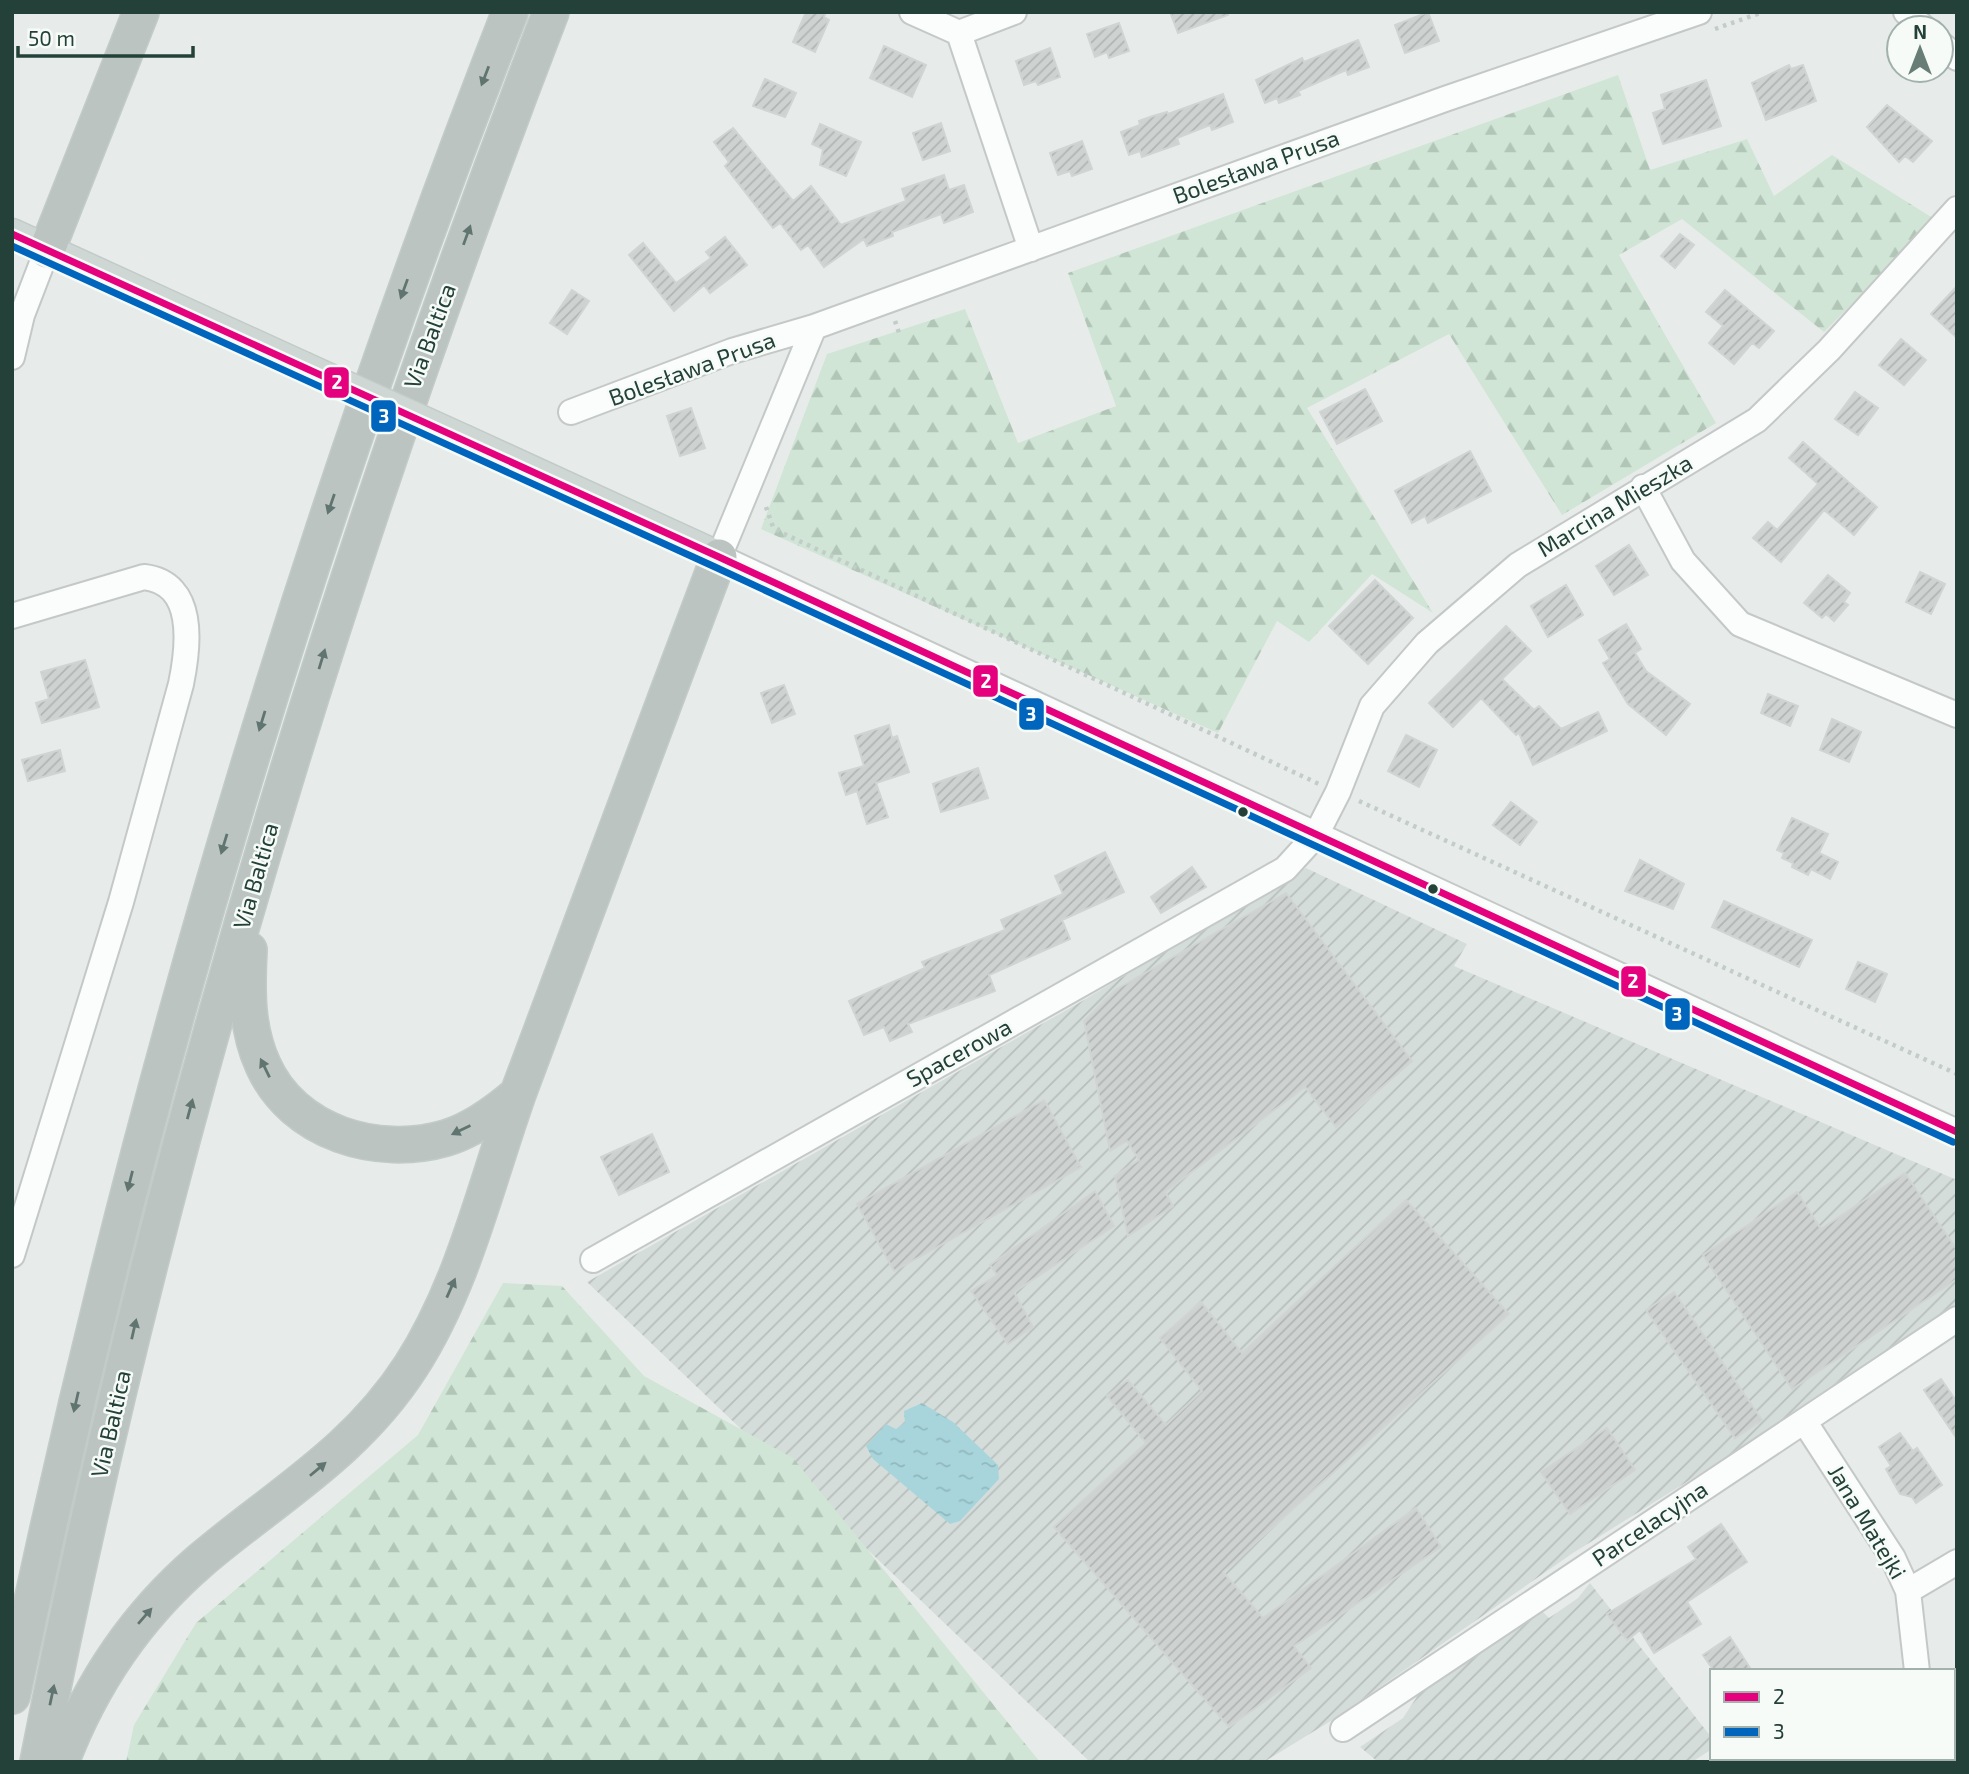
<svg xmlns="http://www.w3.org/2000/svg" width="1969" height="1774" font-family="'Exo 2',sans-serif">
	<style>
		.industrial { fill: url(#industrial-furrows) }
		.forest { fill: url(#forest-firs) }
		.water { fill: url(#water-ripples) }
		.building { fill: url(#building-hatch); stroke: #d0d5d3; stroke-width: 2 }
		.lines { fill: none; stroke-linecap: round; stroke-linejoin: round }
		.minor-casing { stroke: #c4c9c7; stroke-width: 28 }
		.major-casing { stroke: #c2cbc8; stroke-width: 33 }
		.highway-casing { stroke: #c2cbc8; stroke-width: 38 }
		.path { stroke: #c2ccc8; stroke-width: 4.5; stroke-dasharray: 3.5 5; stroke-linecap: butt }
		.minor { stroke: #fbfcfc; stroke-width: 24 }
		.major { stroke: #cfd7d5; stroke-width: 30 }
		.highway { stroke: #bbc4c1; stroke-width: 35 }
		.major-bridge-casing { stroke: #c2cbc8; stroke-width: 33; stroke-linecap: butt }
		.major-bridge { stroke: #cfd7d5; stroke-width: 30 }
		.bus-1-casing { stroke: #f6fbf8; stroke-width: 12 }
		.bus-2-casing { stroke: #f6fbf8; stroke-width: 12 }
		.bus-1 { stroke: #e5007d; stroke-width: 7 }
		.bus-2 { stroke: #0065bd; stroke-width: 7 }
		.oneway { fill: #60756f }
		.bus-dot { fill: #234138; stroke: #f6fbf8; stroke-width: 2.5 }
		.labels { text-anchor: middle; stroke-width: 5; stroke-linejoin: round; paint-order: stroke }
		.street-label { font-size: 23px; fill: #234138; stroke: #f6fbf8 }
		.line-badge { stroke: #f6fbf8; stroke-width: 2.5 }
		.badge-label { font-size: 19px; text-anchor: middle; font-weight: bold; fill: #fff }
	</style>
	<defs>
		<pattern id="industrial-furrows" width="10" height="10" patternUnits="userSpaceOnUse" patternTransform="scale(1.75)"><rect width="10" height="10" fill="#d5ddda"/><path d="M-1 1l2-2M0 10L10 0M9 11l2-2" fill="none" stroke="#b7bfbc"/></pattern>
		<pattern id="forest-firs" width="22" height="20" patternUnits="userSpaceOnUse" patternTransform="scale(1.75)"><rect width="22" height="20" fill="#d0e5d6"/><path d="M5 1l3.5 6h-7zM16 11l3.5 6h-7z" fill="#b2c6b8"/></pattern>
		<pattern id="water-ripples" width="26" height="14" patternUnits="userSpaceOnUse" patternTransform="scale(1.75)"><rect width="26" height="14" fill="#a8d5db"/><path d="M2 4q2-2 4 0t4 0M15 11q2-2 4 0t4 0" fill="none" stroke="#90b8bd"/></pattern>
		<pattern id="building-hatch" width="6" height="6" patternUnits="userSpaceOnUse" patternTransform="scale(1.75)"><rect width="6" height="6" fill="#ced3d1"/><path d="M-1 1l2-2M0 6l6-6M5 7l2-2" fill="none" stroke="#b1b6b4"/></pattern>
	</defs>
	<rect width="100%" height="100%" fill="#e7ecea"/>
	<path class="industrial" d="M1306 868 1467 944 1454 966 1957 1180V1303L1786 1420 1573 1553 1334 1719 1264 1762H1090L587 1282 1077 1004Z
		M1590 1583 1712 1738V1749L1692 1762H1378L1360 1747 1403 1718 1418 1695 1543 1612 1549 1618 1578 1598Z"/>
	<path class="forest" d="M1618 75 1650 170 1747 139 1774 196 1832 155 1936 220 1824 332 1682 219 1619 255 1716 423 1562 515 1449 334 1307 408 1433 613 1372 574 1309 642 1277 621 1218 733 761 529 827 354 965 309 1018 443 1116 406 1068 273Z
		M503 1283 562 1286 644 1376 793 1458 1040 1762H126L134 1725 196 1623 418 1435Z"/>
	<path class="water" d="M922 1403 953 1422 998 1465 999 1479 960 1521 950 1524 873 1459 866 1446 886 1424 896 1429 905 1423 904 1411Z"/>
	<path class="building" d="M806 12H826L824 17 829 20 815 52 793 42Z
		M1170 12H1227L1228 15 1178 33Z
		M1428 12 1439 41 1405 53 1395 25Z
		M1119 23 1129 51 1109 58 1107 52 1095 57 1087 34Z
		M1358 40 1369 67 1348 75 1346 70 1298 91 1300 95 1279 103 1277 98 1265 103 1256 80 1302 58 1304 62Z
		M884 46 926 65 912 97 870 78Z
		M1050 48 1060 77 1038 85 1036 81 1024 85 1016 61Z
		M1789 65 1791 69 1803 65 1816 101 1766 120 1752 83Z
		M765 79 796 93 785 117 753 106Z
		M1706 80 1721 126 1663 144 1653 113 1665 109 1661 95Z
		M1223 94 1233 122 1212 130 1210 125 1177 138 1179 144 1142 157 1140 151 1129 155 1121 132 1140 125 1139 121 1153 116 1167 112 1168 114Z
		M1887 105 1932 141 1913 162 1905 156 1899 162 1867 127Z
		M941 123 950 151 923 160 913 133Z
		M820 124 861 142 846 176 820 165 823 149 812 144Z
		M733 128 793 201 811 186 841 225 906 201 902 189 944 175 949 190 964 185 973 212 944 223 941 214 892 232 893 236 867 246 864 239 824 267 808 245 801 250 780 223 773 228 725 166 729 162 714 142Z
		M1082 141 1092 169 1072 176 1070 171 1058 175 1050 153Z
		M1680 234 1694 245 1675 268 1661 256Z
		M725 237 747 265 710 293 704 285 674 311 629 255 643 243 676 283 711 258 706 252Z
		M1957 286V338L1931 314Z
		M572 290 589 301 567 334 550 323Z
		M1725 290 1774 331 1759 348 1752 343 1734 364 1709 343 1723 326 1706 312Z
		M1901 339 1926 360 1904 385 1879 365Z
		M1365 389 1382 421 1337 444 1320 412Z
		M1855 392 1878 408 1858 435 1835 419Z
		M691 408 705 448 680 456 667 416Z
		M1803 442 1877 507 1854 535 1824 510 1781 562 1753 538 1768 522 1777 530 1818 484 1789 458Z
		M1470 451 1491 491 1428 523 1425 516 1412 523 1395 491Z
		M1629 545 1648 575 1614 595 1596 566Z
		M1920 572 1945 584 1931 614 1906 602Z
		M1828 575 1850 593 1844 602 1848 605 1834 621 1826 614 1822 618 1804 603Z
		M1375 580 1413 618 1368 664 1329 626Z
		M1566 585 1583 615 1548 637 1531 606Z
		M1626 624 1641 649 1635 653 1646 671 1690 704 1666 735 1628 704 1603 663 1610 659 1599 640Z
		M1506 626 1531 651 1502 679 1534 710 1539 706 1561 729 1598 712 1607 731 1533 765 1519 733 1516 735 1481 698 1453 727 1429 703Z
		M85 660 99 707 42 723 36 703 49 699 41 672Z
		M784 685 795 714 772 723 761 693Z
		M1768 694 1798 706 1790 726 1761 713Z
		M1832 719 1861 732 1849 762 1820 750Z
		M889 725 892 738 897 736 909 772 876 783 888 817 867 824 857 791 846 795 839 773 864 766 855 736Z
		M1406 735 1437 750 1419 787 1388 771Z
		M60 750 65 771 28 781 22 760Z
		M978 768 988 798 941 812 933 784Z
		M1511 802 1537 822 1520 845 1493 825Z
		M1792 818 1828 834 1819 853 1838 862 1830 879 1811 869 1808 875 1792 867 1793 863 1782 858 1784 853 1777 850Z
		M1105 852 1124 892 1062 920 1070 939 989 975 995 991 908 1024 912 1032 890 1041 884 1027 864 1035 849 1001 925 968 922 962 1005 930 1001 920 1063 894 1055 876Z
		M1640 860 1684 884 1673 909 1625 891Z
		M1192 867 1206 887 1161 913 1151 897Z
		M1286 893 1412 1061 1336 1127 1305 1087 1165 1192 1173 1206 1128 1236 1115 1176 1139 1160 1127 1141 1110 1151 1084 1021 1115 990Z
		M1724 901 1812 940 1799 967 1712 927Z
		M1858 962 1887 974 1875 1002 1846 989Z
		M1044 1100 1081 1167 894 1271 857 1204Z
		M652 1134 669 1172 619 1195 601 1157Z
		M1905 1173 1957 1250V1279L1792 1389 1703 1255 1797 1192 1821 1229Z
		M1095 1191 1114 1226 1014 1292 1033 1327 1008 1344 971 1291 997 1275 990 1265Z
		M1406 1200 1509 1314 1223 1572 1263 1618 1416 1508 1441 1547 1294 1646 1311 1668 1229 1727 1054 1527 1146 1443 1107 1396 1128 1380 1166 1425 1202 1391 1160 1338 1201 1302 1242 1353Z
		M1674 1292 1762 1420 1735 1438 1646 1310Z
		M1941 1379 1957 1402V1439L1924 1390Z
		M1607 1428 1635 1470 1570 1514 1541 1472Z
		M1900 1433 1913 1451 1917 1448 1942 1485 1916 1503 1912 1497 1900 1494 1886 1469 1891 1466 1879 1447Z
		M1721 1524 1747 1562 1687 1602 1701 1624 1654 1653 1640 1630 1627 1640 1607 1614 1696 1559 1688 1547Z
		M1730 1637 1752 1671H1714L1703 1655Z"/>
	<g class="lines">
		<g class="minor-casing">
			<path id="minor" d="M912 12 959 33 1031 249
				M1906 12 1924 28
				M959 33 1014 12
				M1941 44 1957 58
				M814 327 719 557 1957 1132
				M12 357 22 315 47 250
				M571 412 732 351 814 327 1445 99 1699 12
				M1643 487 1683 561 1740 624 1957 715
				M12 616 144 577C196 583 189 645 181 684L121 902 12 1255
				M593 1260 1285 869 1316 835 1338 792 1372 706 1427 643 1518 565 1757 420 1829 350 1957 209
				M1804 1421 1893 1558 1908 1591 1917 1671
				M1908 1591 1957 1562
				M1343 1729 1957 1319
				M1930 1758 1931 1762"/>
		</g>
		<g class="major-casing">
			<path id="major" d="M12 234 303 367
				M466 441 719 557"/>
		</g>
		<g class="highway-casing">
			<path id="highway" d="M47 250 141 12
				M249 950C247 990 246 1028 263 1065 293 1133 378 1158 446 1138 473 1130 497 1112 518 1094
				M12 1696C131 1121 296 559 510 12
				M38 1762C155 1164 332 580 551 12
				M61 1762C91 1683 135 1617 200 1561 275 1497 355 1453 411 1366 464 1284 486 1183 519 1091 584 913 652 735 719 557"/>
		</g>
		<path class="path" d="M1715 29 1763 12
			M895 321 900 336
			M766 507 773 527 780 532 1319 784
			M1359 801 1957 1074"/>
		<use href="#minor" class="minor"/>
		<use href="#major" class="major"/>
		<use href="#highway" class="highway"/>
		<g class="major-bridge-casing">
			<path id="major-bridge" d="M303 367 466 441"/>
		</g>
		<use href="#major-bridge" class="major-bridge"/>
		<g class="bus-1-casing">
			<path id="bus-1" d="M12 234 719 557 1957 1132"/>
		</g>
		<g class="bus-2-casing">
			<path id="bus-2" d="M12 246 715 567 1953 1142"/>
		</g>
		<use href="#bus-1" class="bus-1"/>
		<use href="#bus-2" class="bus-2"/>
	</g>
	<defs><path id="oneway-solid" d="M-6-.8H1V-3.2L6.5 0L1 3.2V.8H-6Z" transform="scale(1.75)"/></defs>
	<g class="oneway">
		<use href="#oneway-solid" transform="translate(485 76) rotate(111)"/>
		<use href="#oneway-solid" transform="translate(467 235) rotate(-70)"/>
		<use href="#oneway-solid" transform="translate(404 289) rotate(110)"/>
		<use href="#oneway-solid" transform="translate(331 504) rotate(109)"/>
		<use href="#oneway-solid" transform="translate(322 659) rotate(-73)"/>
		<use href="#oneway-solid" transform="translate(262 721) rotate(107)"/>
		<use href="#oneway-solid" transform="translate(224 844) rotate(107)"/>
		<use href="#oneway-solid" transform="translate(265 1068) rotate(-116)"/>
		<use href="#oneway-solid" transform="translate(190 1109) rotate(-75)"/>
		<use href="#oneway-solid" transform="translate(461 1130) rotate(154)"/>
		<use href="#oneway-solid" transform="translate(130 1181) rotate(104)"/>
		<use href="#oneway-solid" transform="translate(451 1288) rotate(-66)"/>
		<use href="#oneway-solid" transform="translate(134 1329) rotate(-77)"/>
		<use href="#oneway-solid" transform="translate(76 1402) rotate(103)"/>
		<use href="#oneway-solid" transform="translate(318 1469) rotate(-40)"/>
		<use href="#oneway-solid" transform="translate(145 1616) rotate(-49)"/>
		<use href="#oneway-solid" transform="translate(52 1695) rotate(-78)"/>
	</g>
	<g class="bus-dot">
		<circle cx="1243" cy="812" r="6"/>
		<circle cx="1433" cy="889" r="6"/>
	</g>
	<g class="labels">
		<g class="street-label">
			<text transform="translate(1256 167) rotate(-20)" y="8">Bolesława Prusa</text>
			<text transform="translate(430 336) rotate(-70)" y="8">Via Baltica</text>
			<text transform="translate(692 369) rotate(-20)" y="8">Bolesława Prusa</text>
			<text transform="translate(1615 506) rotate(-31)" y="8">Marcina Mieszka</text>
			<text transform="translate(256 876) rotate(-74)" y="8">Via Baltica</text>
			<text transform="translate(959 1053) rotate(-29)" y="8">Spacerowa</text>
			<text transform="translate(111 1424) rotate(-77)" y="8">Via Baltica</text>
			<text transform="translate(1867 1522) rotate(59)" y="8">Jana Matejki</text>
			<text transform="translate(1650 1524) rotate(-34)" y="8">Parcelacyjna</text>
		</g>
	</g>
	<g class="line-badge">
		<rect x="323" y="366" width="27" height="33" rx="7" fill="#e5007d"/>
		<rect x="370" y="399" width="27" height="34" rx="7" fill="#0065bd"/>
		<rect x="972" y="664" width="27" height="34" rx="7" fill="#e5007d"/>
		<rect x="1018" y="697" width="27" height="34" rx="7" fill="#0065bd"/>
		<rect x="1620" y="965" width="27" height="33" rx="7" fill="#e5007d"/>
		<rect x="1664" y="997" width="27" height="34" rx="7" fill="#0065bd"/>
	</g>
	<g class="badge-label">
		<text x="337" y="389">2</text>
		<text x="384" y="423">3</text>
		<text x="986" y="688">2</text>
		<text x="1031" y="721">3</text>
		<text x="1633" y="988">2</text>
		<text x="1677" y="1021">3</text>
	</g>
	<rect width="1969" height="1774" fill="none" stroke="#234138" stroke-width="28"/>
	<rect x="1710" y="1669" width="245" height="91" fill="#f6fbf8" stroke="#a2b1ab" stroke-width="2"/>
	<rect x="1724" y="1692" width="35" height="10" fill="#e5007d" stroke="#a2b1ab" stroke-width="2"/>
	<text x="1773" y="1704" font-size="21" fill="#234138">2</text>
	<rect x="1724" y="1727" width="35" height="10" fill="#0065bd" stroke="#a2b1ab" stroke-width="2"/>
	<text x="1773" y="1739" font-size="21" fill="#234138">3</text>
	<g transform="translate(1920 49)"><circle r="33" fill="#f6fbf8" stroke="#a2b1ab" stroke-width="2"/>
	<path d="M0-5L12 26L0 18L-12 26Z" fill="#687d76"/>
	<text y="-10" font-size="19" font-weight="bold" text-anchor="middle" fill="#234138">N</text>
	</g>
	<path d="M18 46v10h175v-10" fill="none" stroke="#234138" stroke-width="3.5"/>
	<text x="28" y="46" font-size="21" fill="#234138" stroke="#f6fbf8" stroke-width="5" paint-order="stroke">50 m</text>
</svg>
